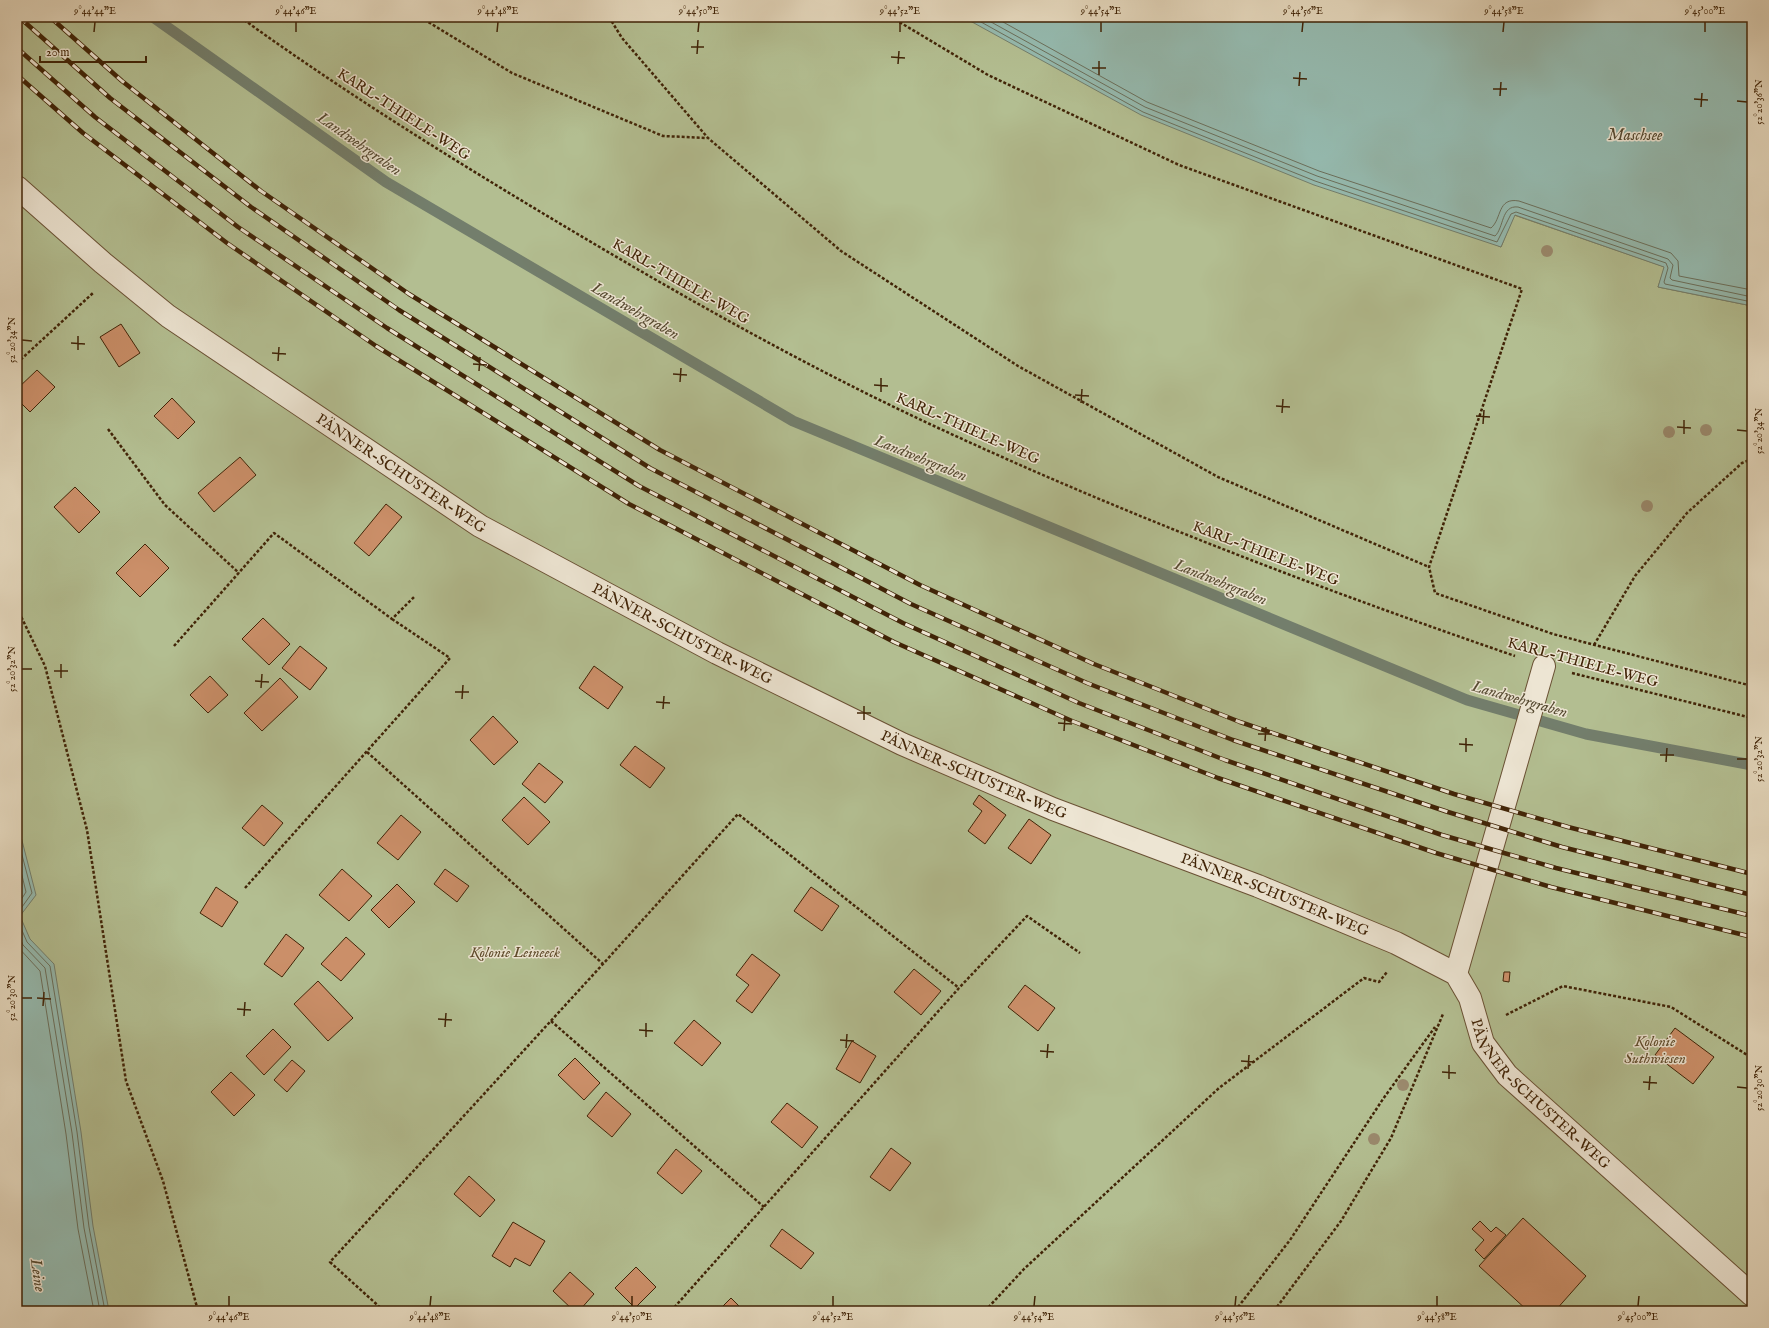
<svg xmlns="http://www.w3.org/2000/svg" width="1769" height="1328" font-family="'IM FELL English',serif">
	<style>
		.green { fill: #b3be91; stroke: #7a714c }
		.water { fill: #95baaf; stroke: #737e6c }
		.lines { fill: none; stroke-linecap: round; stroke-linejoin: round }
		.shore { stroke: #6b6f5b; stroke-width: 1 }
		.stream { stroke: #737e6c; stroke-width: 11 }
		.building { fill: #cb8f69; stroke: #412407 }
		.minor-casing { stroke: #6a5134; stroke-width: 24 }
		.path { stroke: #412407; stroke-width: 2.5; stroke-dasharray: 3 2; stroke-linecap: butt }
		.minor { stroke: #ede5d3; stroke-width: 22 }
		.rail-casing { stroke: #412407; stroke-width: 4.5 }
		.rail { stroke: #ede5d3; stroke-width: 3; stroke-dasharray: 9; stroke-linecap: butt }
		.tree { fill: #9a896c }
		.ticks { fill: none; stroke: #412407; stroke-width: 1.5 }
		.labels { text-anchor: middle; stroke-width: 3; stroke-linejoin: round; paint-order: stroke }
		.street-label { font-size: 15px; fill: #412407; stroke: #ede5d3 }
		.park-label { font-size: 15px; font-style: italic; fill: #5e4a2a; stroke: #ede5d3 }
		.water-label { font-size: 16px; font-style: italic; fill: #564a31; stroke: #ede5d3 }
		.neatline { fill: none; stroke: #412407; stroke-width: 1.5 }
		.ticks-label { font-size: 10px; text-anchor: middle; fill: #412407 }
	</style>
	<rect width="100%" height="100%" fill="#e4d7bc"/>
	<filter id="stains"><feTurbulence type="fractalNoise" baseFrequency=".005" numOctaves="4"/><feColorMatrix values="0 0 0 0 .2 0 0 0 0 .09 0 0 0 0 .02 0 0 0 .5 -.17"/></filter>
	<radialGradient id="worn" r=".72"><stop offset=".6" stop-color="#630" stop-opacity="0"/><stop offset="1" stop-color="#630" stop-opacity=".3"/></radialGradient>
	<path class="green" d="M17 17H964L1501 247 1514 215 1665 267 1658 287 1752 306V1311H17Z"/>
	<path class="water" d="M963 17H1752V306L1658 287 1664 267 1515 215 1501 247 1314 185 1141 115Z
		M17 821 36 895 20 916 30 939 54 964 81 1132 93 1226 109 1311H17Z"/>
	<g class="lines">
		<path class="shore" d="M972 17 1143 112 1315 181 1497 242 1511 214 1516 212 1666 263 1668 268 1664 282 1665 284 1752 302
			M982 17 1145 107 1317 176 1495 236C1504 228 1501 205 1518 207L1668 259 1673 265 1670 278 1672 280 1752 297
			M994 17 1147 102 1319 171 1491 228C1502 219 1497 197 1519 201L1671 253 1678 261 1679 276 1752 290
			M17 836 32 893 17 914
			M17 855 26 892 17 906
			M17 919 27 942 50 966 77 1132 89 1227 105 1311
			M17 931 23 945 45 968 72 1133 84 1228 100 1311
			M17 946 40 971 66 1134 78 1229 94 1311"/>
		<path class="stream" d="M153 17 386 182 793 421 1467 700 1586 734 1752 765"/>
	</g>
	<path class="building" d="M121 324 140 353 119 367 100 337Z
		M37 370 55 387 30 412 17 399V389Z
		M172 398 195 422 178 439 154 416Z
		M240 457 256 475 214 512 198 493Z
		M75 487 100 512 79 533 54 507Z
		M386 504 402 517 369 556 354 543Z
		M145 544 169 568 140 597 116 573Z
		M263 618 290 644 269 665 242 639Z
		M300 646 327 668 310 690 282 668Z
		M594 666 623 687 608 709 579 688Z
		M210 676 228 695 208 713 190 695Z
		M280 678 298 697 262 731 244 713Z
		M493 716 518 742 494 765 470 740Z
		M635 746 665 768 650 788 620 765Z
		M539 763 563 782 545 803 522 784Z
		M979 795 1006 815 985 844 968 831 982 811 973 804Z
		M524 797 550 822 528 845 502 820Z
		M262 805 283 823 264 846 242 828Z
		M401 815 421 832 398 860 377 843Z
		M1029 819 1051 835 1031 864 1008 848Z
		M342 869 372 896 349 921 319 895Z
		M445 869 469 886 457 902 434 884Z
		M397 884 415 902 389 928 371 910Z
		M216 887 238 902 222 927 200 913Z
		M811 887 839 906 822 931 794 911Z
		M286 934 304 948 282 977 264 964Z
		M346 937 365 954 341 981 321 964Z
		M752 954 780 975 752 1013 736 1001 749 985 736 975Z
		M914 969 941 991 921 1015 894 992Z
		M1504 972H1510L1509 982 1503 981Z
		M318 981 353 1018 328 1041 294 1004Z
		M1025 985 1055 1008 1038 1031 1008 1007Z
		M694 1020 721 1043 702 1066 674 1043Z
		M1675 1028 1714 1057 1693 1084 1655 1055Z
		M273 1029 291 1047 264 1075 246 1056Z
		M852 1041 876 1056 860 1083 836 1069Z
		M575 1058 600 1083 584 1100 558 1075Z
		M292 1060 305 1071 287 1092 274 1080Z
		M231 1072 255 1095 234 1116 211 1092Z
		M606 1092 631 1114 612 1137 587 1116Z
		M787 1103 818 1127 802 1148 771 1122Z
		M891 1148 911 1163 890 1191 870 1177Z
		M676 1149 702 1171 682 1194 657 1173Z
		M469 1176 495 1200 480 1217 454 1194Z
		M1523 1218 1586 1276 1555 1311H1528L1479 1266Z
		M1480 1221 1491 1232 1496 1227 1506 1235 1484 1259 1475 1250 1484 1240 1472 1229Z
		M513 1222 545 1241 530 1266 515 1258 510 1267 492 1256Z
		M782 1229 814 1253 801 1269 770 1246Z
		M636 1267 656 1287 635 1308 615 1288Z
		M570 1272 594 1294 579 1311H574L553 1291Z
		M731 1298 744 1311H718Z
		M613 1306 619 1311H608Z"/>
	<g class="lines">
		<g class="minor-casing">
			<g id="minor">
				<path id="s1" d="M17 187 103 263 168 316 480 526 717 653 902 744 1053 809 1258 886 1396 943 1456 974 1470 998 1483 1043 1507 1075 1752 1295"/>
				<path d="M1456 974 1544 666"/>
			</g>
		</g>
		<path class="path" d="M240 17C341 90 447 156 554 220 678 294 803 365 934 426 1123 514 1318 588 1515 656
			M420 17 512 73 663 136 707 138
			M609 17 622 38 708 138 841 251 1018 366 1218 477 1429 567
			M891 17 988 75 1179 165 1522 289 1429 567 1435 593 1553 634 1752 686
			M17 363 93 293
			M108 429 165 505 239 573
			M17 608 45 666 87 830 126 1081 163 1181 198 1311
			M1594 645 1635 576 1687 513 1742 463 1752 459
			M174 646 274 533 392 619 415 596
			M1572 673 1752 718
			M367 752 603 964
			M245 888 450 658 392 619
			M1506 1015 1563 986 1671 1007 1752 1058
			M551 1021 764 1207
			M384 1311 330 1262 603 964 738 814 959 988
			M671 1311 959 988 1027 916 1080 953
			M985 1311 1024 1269 1219 1088 1364 978 1379 982 1387 972
			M1235 1311 1290 1240 1383 1099 1435 1027
			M1274 1311 1341 1221 1391 1138 1443 1014"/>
		<use href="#minor" class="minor"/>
		<g class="rail-casing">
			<path id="rail" d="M19 17 110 98 251 207 399 310 650 468 911 604 1087 683 1233 740 1448 812 1562 847 1752 895
				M50 17 122 81 261 191 409 294 660 450 920 585 1094 664 1240 722 1454 794 1568 827 1752 874
				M17 48 95 117 238 227 387 328 639 486 903 623 1079 703 1225 760 1442 835 1556 868 1752 916
				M17 75 83 133 227 243 376 346 629 504 894 642 1072 721 1218 778 1436 853 1551 887 1752 937"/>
		</g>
		<use href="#rail" class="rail"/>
	</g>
	<g class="tree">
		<circle cx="1547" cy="251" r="6"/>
		<circle cx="1706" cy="430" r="6"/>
		<circle cx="1669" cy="432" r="6"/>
		<circle cx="1647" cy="506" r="6"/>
		<circle cx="1403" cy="1085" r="6"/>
		<circle cx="1374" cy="1139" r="6"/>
	</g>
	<path class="ticks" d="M94 32 95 22M296 32V22M497 32 498 22M698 32 699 22M900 32V22M1101 32V22M1302 32 1303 22M1503 32 1504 22M1705 32V22M691 47H704M697 54 698 40M891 57 905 58M898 64 899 51M1092 68H1106M1099 75V61M1293 78 1307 79M1299 86 1300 72M1493 89H1507M1500 96 1501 82M1694 99 1708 100M1737 101 1747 102M1701 107 1702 93M22 340 32 341M71 343 85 344M78 350V336M272 353 286 354M278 361 279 347M473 364 487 365M479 371 480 357M673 374 687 375M680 382 681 368M874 385 888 386M881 392V378M1075 395 1089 396M1081 403 1082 389M1276 406 1290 407M1282 413 1283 399M1476 416 1490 417M1483 424 1484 410M1677 427 1691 428M1737 430 1747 431M1684 434V420M22 669H32M54 671H68M61 678V664M255 681 269 682M261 688 262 674M455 692H469M462 699 463 685M656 702 670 703M663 709 664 696M857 713H871M864 720V706M1058 723 1072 724M1064 731 1065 717M1258 734H1272M1265 741 1266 727M1459 744 1473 745M1466 752V738M1660 755H1674M1737 759H1747M1666 762 1667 748M22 998H32M37 998 51 999M43 1006 44 992M237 1009 251 1010M244 1016 245 1002M438 1019 452 1020M445 1027 446 1013M639 1030 653 1031M646 1037V1023M840 1040 854 1041M846 1048 847 1034M1040 1051 1054 1052M1047 1058 1048 1044M1241 1061 1255 1062M1248 1069 1249 1055M1442 1072 1456 1073M1449 1079V1065M1643 1082 1657 1083M1737 1087 1747 1088M1649 1090 1650 1076M229 1306V1296M430 1306 431 1296M632 1306V1296M833 1306V1296M1034 1306 1035 1296M1235 1306 1236 1296M1437 1306V1296M1638 1306 1639 1296"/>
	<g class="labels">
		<g class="street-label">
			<text transform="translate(404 114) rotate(33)" y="5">KARL-THIELE-WEG</text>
			<text transform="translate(681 281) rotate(30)" y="5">KARL-THIELE-WEG</text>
			<text transform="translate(968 428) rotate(24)" y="5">KARL-THIELE-WEG</text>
			<text dy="5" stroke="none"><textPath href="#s1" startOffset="480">PÄNNER-SCHUSTER-WEG</textPath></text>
			<text transform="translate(1266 553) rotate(21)" y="5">KARL-THIELE-WEG</text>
			<text dy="5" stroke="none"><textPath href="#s1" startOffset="804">PÄNNER-SCHUSTER-WEG</textPath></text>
			<text transform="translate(1583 662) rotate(15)" y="5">KARL-THIELE-WEG</text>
			<text dy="5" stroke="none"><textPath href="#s1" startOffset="1128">PÄNNER-SCHUSTER-WEG</textPath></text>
			<text dy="5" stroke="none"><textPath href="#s1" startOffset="1452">PÄNNER-SCHUSTER-WEG</textPath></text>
			<text dy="5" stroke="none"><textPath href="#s1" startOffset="1800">PÄNNER-SCHUSTER-WEG</textPath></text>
		</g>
		<g class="park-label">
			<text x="515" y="957">Kolonie Leineeck</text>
			<text x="1655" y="1046">Kolonie<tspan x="1655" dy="17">Suthwiesen</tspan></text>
		</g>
		<g class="water-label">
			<text x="1635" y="140">Maschsee</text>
			<text transform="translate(360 143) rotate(35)" y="6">Landwehrgraben</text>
			<text transform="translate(636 310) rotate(30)" y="6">Landwehrgraben</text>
			<text transform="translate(921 457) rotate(22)" y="6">Landwehrgraben</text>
			<text transform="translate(1221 581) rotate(22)" y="6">Landwehrgraben</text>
			<text transform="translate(1520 698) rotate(16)" y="6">Landwehrgraben</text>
			<text transform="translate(39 1275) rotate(82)" y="6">Leine</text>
		</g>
	</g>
	<rect width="1769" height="1328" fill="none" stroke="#e4d7bc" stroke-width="44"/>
	<path d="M40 56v6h106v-6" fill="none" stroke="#412407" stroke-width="2"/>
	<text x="46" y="56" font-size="12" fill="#412407" stroke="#ede5d3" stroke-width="3" paint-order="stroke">20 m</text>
	<rect x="22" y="22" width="1725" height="1284" class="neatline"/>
	<g class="ticks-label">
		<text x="95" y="14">9°44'44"E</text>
		<text x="296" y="14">9°44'46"E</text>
		<text x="498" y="14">9°44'48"E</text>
		<text x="699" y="14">9°44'50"E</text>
		<text x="900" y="14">9°44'52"E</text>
		<text x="1101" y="14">9°44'54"E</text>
		<text x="1303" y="14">9°44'56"E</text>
		<text x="1504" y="14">9°44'58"E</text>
		<text x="1705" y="14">9°45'00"E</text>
		<text transform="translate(1758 102) rotate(-90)" y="4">52°20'36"N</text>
		<text transform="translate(11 340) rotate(-90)" y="4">52°20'34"N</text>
		<text transform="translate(1758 431) rotate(-90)" y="4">52°20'34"N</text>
		<text transform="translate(11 669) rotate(-90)" y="4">52°20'32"N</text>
		<text transform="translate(1758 759) rotate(-90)" y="4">52°20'32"N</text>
		<text transform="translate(11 998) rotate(-90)" y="4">52°20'30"N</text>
		<text transform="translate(1758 1088) rotate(-90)" y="4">52°20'30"N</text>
		<text x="229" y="1320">9°44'46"E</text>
		<text x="430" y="1320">9°44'48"E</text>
		<text x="632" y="1320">9°44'50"E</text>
		<text x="833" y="1320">9°44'52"E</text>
		<text x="1034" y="1320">9°44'54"E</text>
		<text x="1235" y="1320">9°44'56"E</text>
		<text x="1437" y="1320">9°44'58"E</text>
		<text x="1638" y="1320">9°45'00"E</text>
	</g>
	<rect width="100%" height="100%" filter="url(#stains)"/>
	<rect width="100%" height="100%" fill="url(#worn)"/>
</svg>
